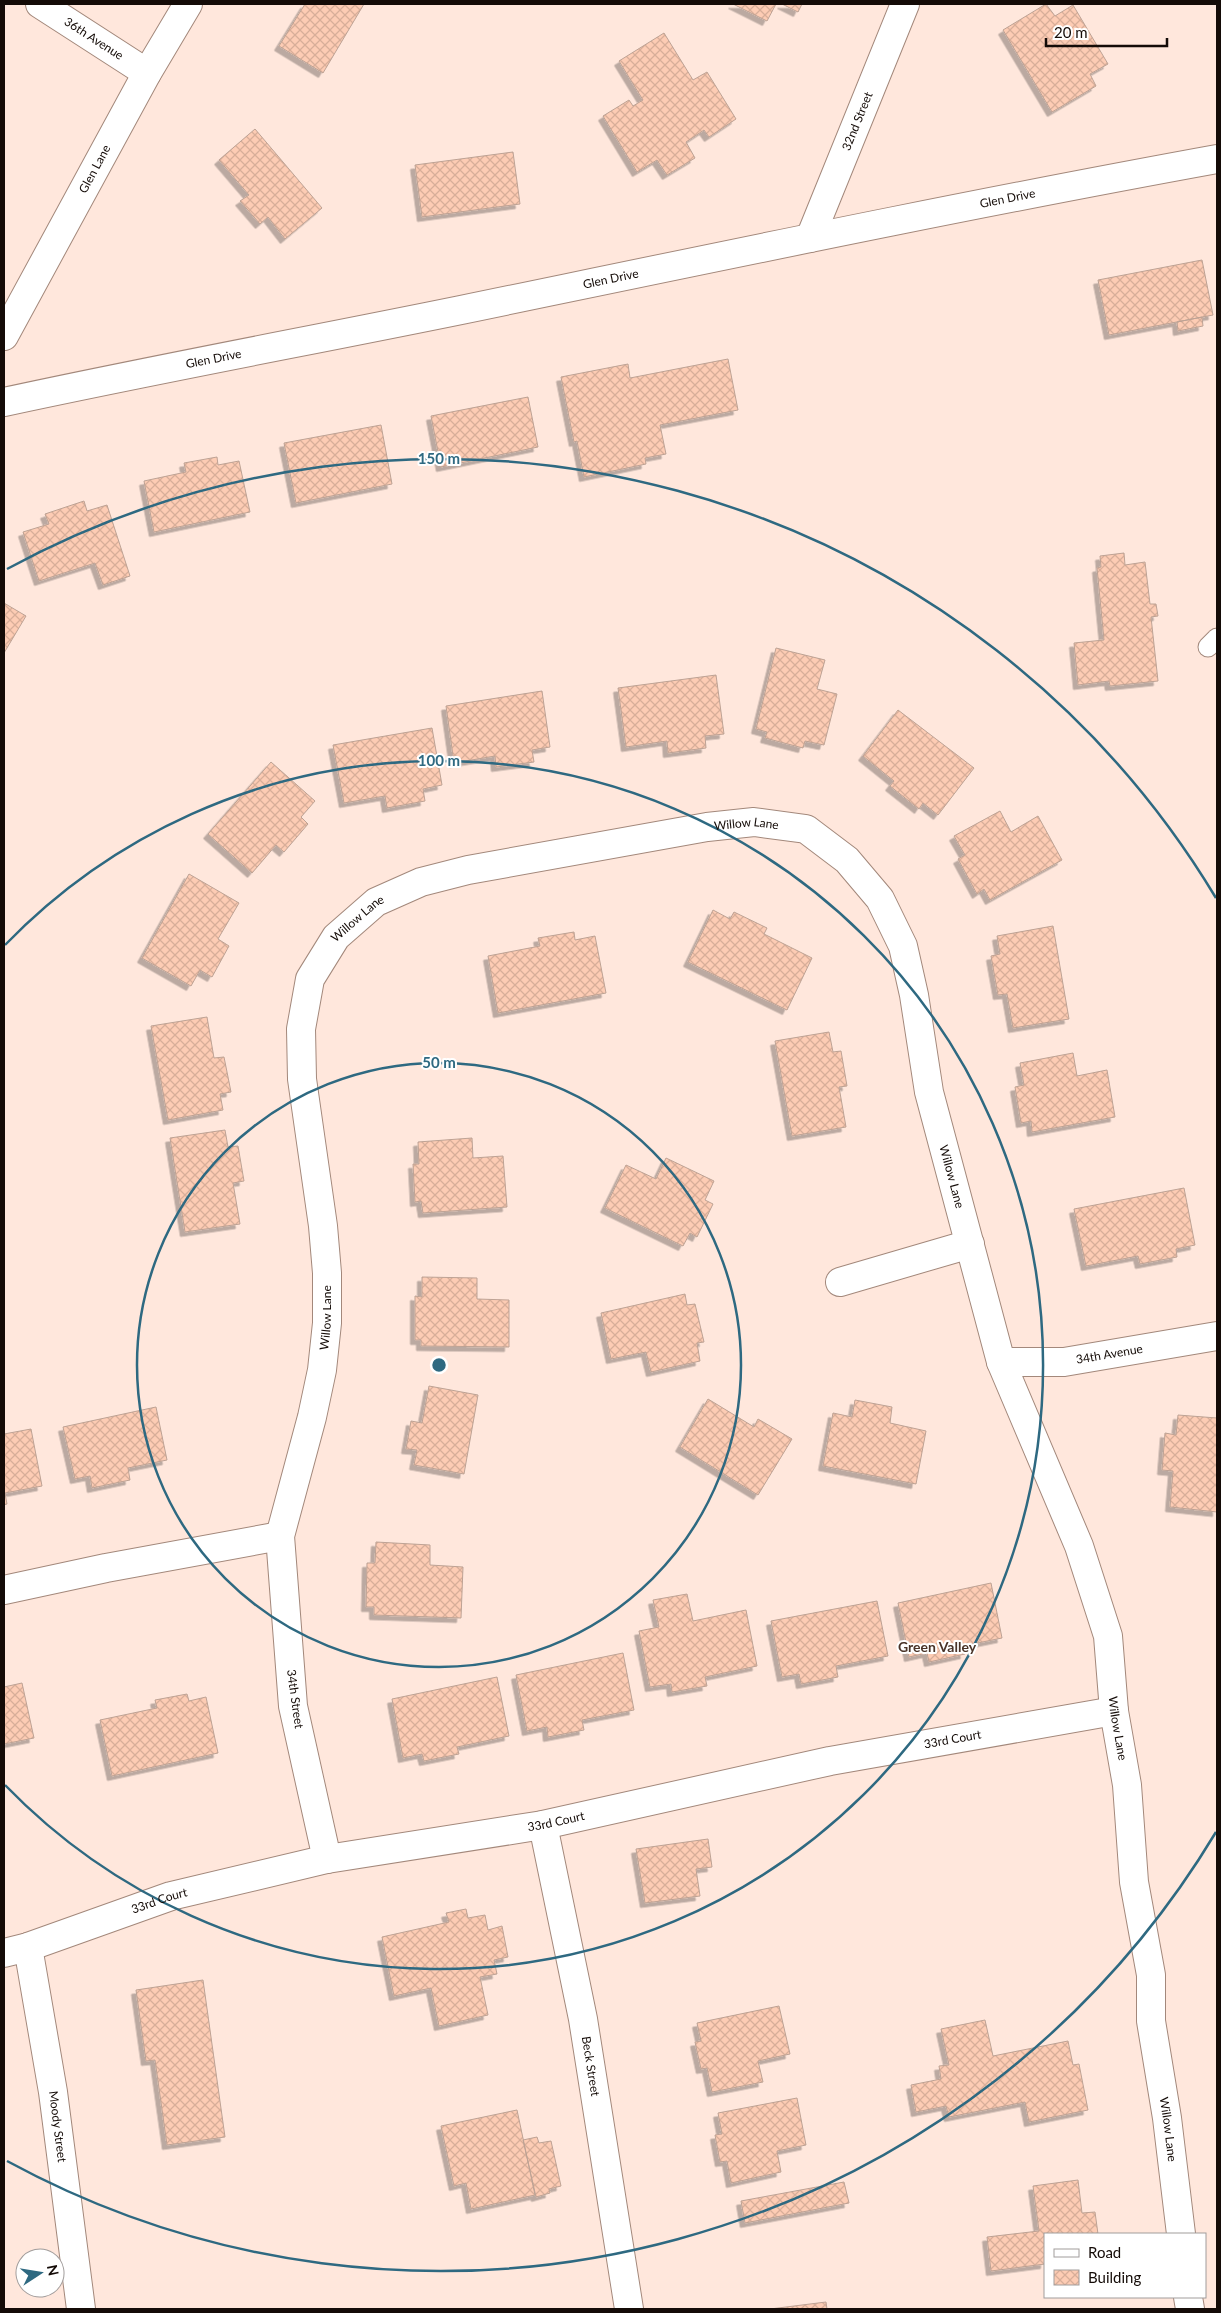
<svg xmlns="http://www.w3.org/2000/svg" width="1221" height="2313" font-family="Lato,sans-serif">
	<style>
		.building { fill: url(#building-cross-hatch); stroke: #bda294; filter: url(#shadow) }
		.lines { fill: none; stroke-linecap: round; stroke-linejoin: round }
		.service-casing { stroke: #a3887b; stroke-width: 21 }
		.minor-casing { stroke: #a3887b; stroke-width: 30 }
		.service { stroke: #fff; stroke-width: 19 }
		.minor { stroke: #fff; stroke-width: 28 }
		.ring { fill: none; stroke: #2e6981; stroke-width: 2.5 }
		.labels { text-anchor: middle; stroke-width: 4; stroke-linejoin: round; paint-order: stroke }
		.street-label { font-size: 12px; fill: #140b07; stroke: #fff }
		.neighbourhood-label { font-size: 14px; font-weight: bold; fill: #493328; stroke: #fff }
		.centre { fill: #2e6981; stroke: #fff; stroke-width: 2.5 }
		.ring-label { font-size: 15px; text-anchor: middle; font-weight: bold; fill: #2e6981; stroke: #fff; stroke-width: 4; stroke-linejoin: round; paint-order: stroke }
	</style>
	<defs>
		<pattern id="building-cross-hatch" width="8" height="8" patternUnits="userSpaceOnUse" patternTransform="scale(1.25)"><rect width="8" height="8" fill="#fdccb4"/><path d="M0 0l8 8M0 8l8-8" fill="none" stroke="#d8ae99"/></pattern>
		<filter id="shadow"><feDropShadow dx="-4.5" dy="4.5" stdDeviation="0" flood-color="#0004"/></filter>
	</defs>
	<rect width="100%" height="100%" fill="#ffe7dc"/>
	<path class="building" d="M305 4H364L323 73 279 46Z
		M733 4H776L767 21Z
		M782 4H802L798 12Z
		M1046 4 1055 16 1073 5 1108 64 1090 74 1096 86 1052 112 1003 30Z
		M664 33 693 80 707 72 736 119 709 137 704 130 686 142 695 158 667 175 657 160 637 172 603 116 629 100 633 106 643 100 619 61Z
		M255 129 322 208 285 239 268 217 260 224 240 201 249 195 219 160Z
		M513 152 520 204 422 217 415 165Z
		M1202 260 1213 315 1109 335 1098 280Z
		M1202 317 1203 326 1178 331 1177 322Z
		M728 359 738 410 660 425 666 454 645 458 646 464 584 477 577 441 574 442 561 377 628 364 630 378Z
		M528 397 538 447 441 467 431 416Z
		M381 425 392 484 296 503 284 443Z
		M217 457 218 465 239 461 250 512 154 532 144 481 186 472 184 463Z
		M84 501 87 511 107 505 130 576 103 585 95 563 39 581 23 532 49 524 45 514Z
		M1124 553 1125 565 1145 562 1150 604H1156L1158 616 1151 617 1158 681 1110 686 1109 681 1078 685 1074 643 1104 640 1097 568 1101 567 1100 556Z
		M4 603 26 616 4 653Z
		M776 648 825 660 817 689 837 694 824 745 805 741 803 748 765 738 767 732 756 729Z
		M716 675 724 734 705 736 706 748 668 753 667 741 626 747 618 688Z
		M542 691 550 747 532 750 534 762 496 767 495 756 454 763 446 706Z
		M898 710 974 768 938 815 923 803 919 809 890 786 894 781 863 756Z
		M432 728 442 785 423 789 425 801 387 808 385 796 344 803 333 745Z
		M271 762 315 801 301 817 308 824 284 852 276 845 252 873 208 834Z
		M1000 811 1011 832 1038 816 1062 860 990 900 984 889 977 894 958 859 965 855 954 836Z
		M189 874 239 903 218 939 229 946 212 977 200 970 191 986 142 958Z
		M713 910 730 919 734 912 767 928 764 934 812 958 787 1010 688 962Z
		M1053 926 1069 1019 1013 1028 1007 994 998 995 991 956 1000 954 997 936Z
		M574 932 575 940 595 936 606 993 498 1013 488 956 540 946 538 938Z
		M207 1017 214 1058 224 1057 231 1092 220 1094 223 1110 168 1120 151 1026Z
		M829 1032 833 1052 841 1051 847 1086 839 1087 846 1127 792 1136 775 1041Z
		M1073 1053 1077 1076 1107 1070 1115 1117 1032 1132 1031 1121 1021 1123 1015 1087 1024 1085 1020 1063Z
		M225 1130 228 1147 238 1146 244 1181 233 1183 240 1224 185 1232 170 1138Z
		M472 1138 473 1158 503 1156 507 1207 423 1213 421 1201 415 1202 413 1164H419L418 1142Z
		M666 1158 714 1181 705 1200 713 1204 697 1237 690 1233 683 1246 605 1208 626 1165 656 1179Z
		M1184 1188 1195 1245 1176 1249 1177 1257 1140 1264 1138 1256 1086 1266 1074 1209Z
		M422 1277 477 1278V1299L509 1300V1347L421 1346V1340H415V1296L422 1297Z
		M685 1294 687 1305 695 1304 704 1342 697 1343 700 1361 651 1372 646 1352 611 1359 601 1313Z
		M429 1386 478 1395 464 1474 414 1465 417 1450 406 1449 411 1421 422 1423Z
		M708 1399 754 1427 758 1419 792 1439 758 1495 680 1447Z
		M855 1400 892 1407 890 1423 926 1431 916 1484 823 1466 833 1413 852 1417Z
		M156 1407 167 1460 128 1468 130 1480 92 1488 90 1476 75 1479 63 1427Z
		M1178 1415 1217 1418V1512L1170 1507 1173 1471 1162 1470 1165 1433 1176 1435Z
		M31 1429 42 1486 5 1493 7 1504 4 1505V1434Z
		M376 1542 430 1545V1565L463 1567 461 1618 374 1615V1607H366L367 1563H375Z
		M991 1583 1002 1638 963 1646 965 1654 929 1662 927 1653 909 1657 898 1603Z
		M687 1594 693 1621 746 1610 757 1666 705 1677 707 1686 672 1692 671 1684 650 1687 639 1631 659 1627 653 1600Z
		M877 1601 888 1656 836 1666 838 1677 801 1684 799 1674 782 1677 771 1621Z
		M623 1653 634 1710 582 1720 584 1730 548 1737 547 1727 527 1731 516 1675Z
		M497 1677 509 1736 457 1747 459 1754 424 1761 422 1754 403 1758 392 1699Z
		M22 1683 34 1738 4 1744V1684V1687Z
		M187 1694 189 1701 206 1697 218 1753 112 1776 100 1720 157 1708 155 1700Z
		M708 1839 712 1867 696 1869 700 1896 645 1903 636 1849Z
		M466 1909 468 1918 485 1915 488 1930 502 1926 508 1957 494 1960 497 1974 480 1977 488 2015 439 2026 431 1988 394 1996 382 1937 449 1922 446 1913Z
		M203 1980 225 2137 167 2145 155 2060 146 2061 136 1990Z
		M779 2006 790 2054 758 2061 763 2082 712 2092 707 2068 701 2069 695 2042 701 2041 697 2023Z
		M985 2020 993 2056 1068 2041 1073 2065 1079 2064 1088 2110 1029 2122 1025 2102 949 2117 946 2106 916 2112 911 2085 941 2079 939 2066 949 2065 941 2029Z
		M797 2098 806 2145 777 2151 781 2172 731 2183 727 2161 720 2162 715 2135 722 2134 718 2113Z
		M517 2110 535 2195 471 2209 466 2183 454 2186 441 2126Z
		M537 2137 539 2143 551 2141 561 2186 549 2189 550 2193 536 2197 523 2140Z
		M1078 2180 1082 2213 1095 2212 1098 2234H1045V2264L991 2271 987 2237 1039 2231 1033 2186Z
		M844 2182 849 2203 745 2223 741 2201Z
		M826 2302 827 2309H770Z"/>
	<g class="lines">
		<g class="service-casing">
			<path id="service" d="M1208 647 1217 638"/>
		</g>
		<g class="minor-casing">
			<g id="minor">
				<path id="s1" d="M40 4 147 73"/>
				<path id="s2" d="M810 238 905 4"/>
				<path id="s3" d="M4 336 147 73 188 4"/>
				<path id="s4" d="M4 402C156 369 309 341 461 310 713 258 964 205 1217 159"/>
				<path d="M840 1282 970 1244"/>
				<path id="s5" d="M1001 1362H1064L1217 1336"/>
				<path d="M4 1590 106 1568 280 1536"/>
				<path id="s6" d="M543 1825 583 2019 629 2309"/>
				<path id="s7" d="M327 1859 293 1706 280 1536 312 1417 322 1370 327 1323V1273L323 1226 302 1079 301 1029 310 979 336 937 376 902 421 882 468 870 707 827 754 822 806 829 847 860 880 899 903 946 914 995 929 1092 1001 1362 1079 1546 1108 1636 1114 1711 1127 1785 1134 1882 1151 1975V2021L1167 2118 1181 2234"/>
				<path id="s8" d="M28 1947 53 2092 81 2309"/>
				<path id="s9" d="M4 1953 28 1947 171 1896 327 1859 543 1825 830 1761 1114 1711"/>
				<path d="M1188 2297 1190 2309"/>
			</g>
		</g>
		<use href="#service" class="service"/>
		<use href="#minor" class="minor"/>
	</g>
	<g class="ring">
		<circle cx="439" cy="1365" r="302"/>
		<path d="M5 945A604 604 0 1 1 5 1785"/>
		<path d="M1216 1832A906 906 0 0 1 7 2161M7 569A906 906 0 0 1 1216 898"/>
	</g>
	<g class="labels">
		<g class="street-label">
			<text dy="4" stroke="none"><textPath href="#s1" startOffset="64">36th Avenue</textPath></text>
			<text dy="4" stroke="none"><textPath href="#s2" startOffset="126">32nd Street</textPath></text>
			<text dy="4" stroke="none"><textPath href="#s3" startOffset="190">Glen Lane</textPath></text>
			<text dy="4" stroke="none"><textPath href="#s4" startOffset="1024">Glen Drive</textPath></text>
			<text dy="4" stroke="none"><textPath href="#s4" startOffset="619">Glen Drive</textPath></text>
			<text dy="4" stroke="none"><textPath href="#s4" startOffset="214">Glen Drive</textPath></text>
			<text dy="4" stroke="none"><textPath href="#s7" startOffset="1375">Willow Lane</textPath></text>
			<text dy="4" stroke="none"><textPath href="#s7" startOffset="970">Willow Lane</textPath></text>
			<text dy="4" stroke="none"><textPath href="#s7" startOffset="1826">Willow Lane</textPath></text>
			<text dy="4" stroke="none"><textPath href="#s7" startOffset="551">Willow Lane</textPath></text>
			<text dy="4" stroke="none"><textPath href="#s5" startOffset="109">34th Avenue</textPath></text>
			<text transform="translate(295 1699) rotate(82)" y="4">34th Street</text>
			<text dy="4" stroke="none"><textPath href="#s7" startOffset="2405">Willow Lane</textPath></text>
			<text dy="4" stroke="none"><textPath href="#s9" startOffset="974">33rd Court</textPath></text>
			<text dy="4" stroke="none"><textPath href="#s9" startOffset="569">33rd Court</textPath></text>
			<text dy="4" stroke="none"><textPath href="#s9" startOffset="164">33rd Court</textPath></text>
			<text dy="4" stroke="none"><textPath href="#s6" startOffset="246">Beck Street</textPath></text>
			<text dy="4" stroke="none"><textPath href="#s8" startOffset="182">Moody Street</textPath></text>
			<text dy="4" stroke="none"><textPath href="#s7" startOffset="2810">Willow Lane</textPath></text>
		</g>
		<g class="neighbourhood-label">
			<text x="937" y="1652">Green Valley</text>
		</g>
	</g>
	<circle cx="439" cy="1365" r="8" class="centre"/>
	<g class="ring-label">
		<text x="439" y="464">150 m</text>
		<text x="439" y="766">100 m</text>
		<text x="439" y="1068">50 m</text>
	</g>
	<rect width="1221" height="2313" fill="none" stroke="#140b07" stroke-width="10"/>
	<rect x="1044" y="2233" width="162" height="65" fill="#ffffff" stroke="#a19d9c"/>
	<rect x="1054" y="2249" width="25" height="8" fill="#ffffff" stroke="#a19d9c"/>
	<text x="1088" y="2258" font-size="15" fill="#140b07">Road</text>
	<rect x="1054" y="2270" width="25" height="15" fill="url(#building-cross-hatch)" stroke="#a19d9c"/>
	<text x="1088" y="2283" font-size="15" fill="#140b07">Building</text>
	<g transform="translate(40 2273) rotate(78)"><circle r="24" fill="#ffffff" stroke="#a19d9c"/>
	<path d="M0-4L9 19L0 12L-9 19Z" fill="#2e6981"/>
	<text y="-8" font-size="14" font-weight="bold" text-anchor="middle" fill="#140b07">N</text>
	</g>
	<path d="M1046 38v8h121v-8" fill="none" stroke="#140b07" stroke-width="2.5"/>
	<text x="1054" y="38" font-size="15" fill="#140b07" stroke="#ffffff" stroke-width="4" paint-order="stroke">20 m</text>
</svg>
